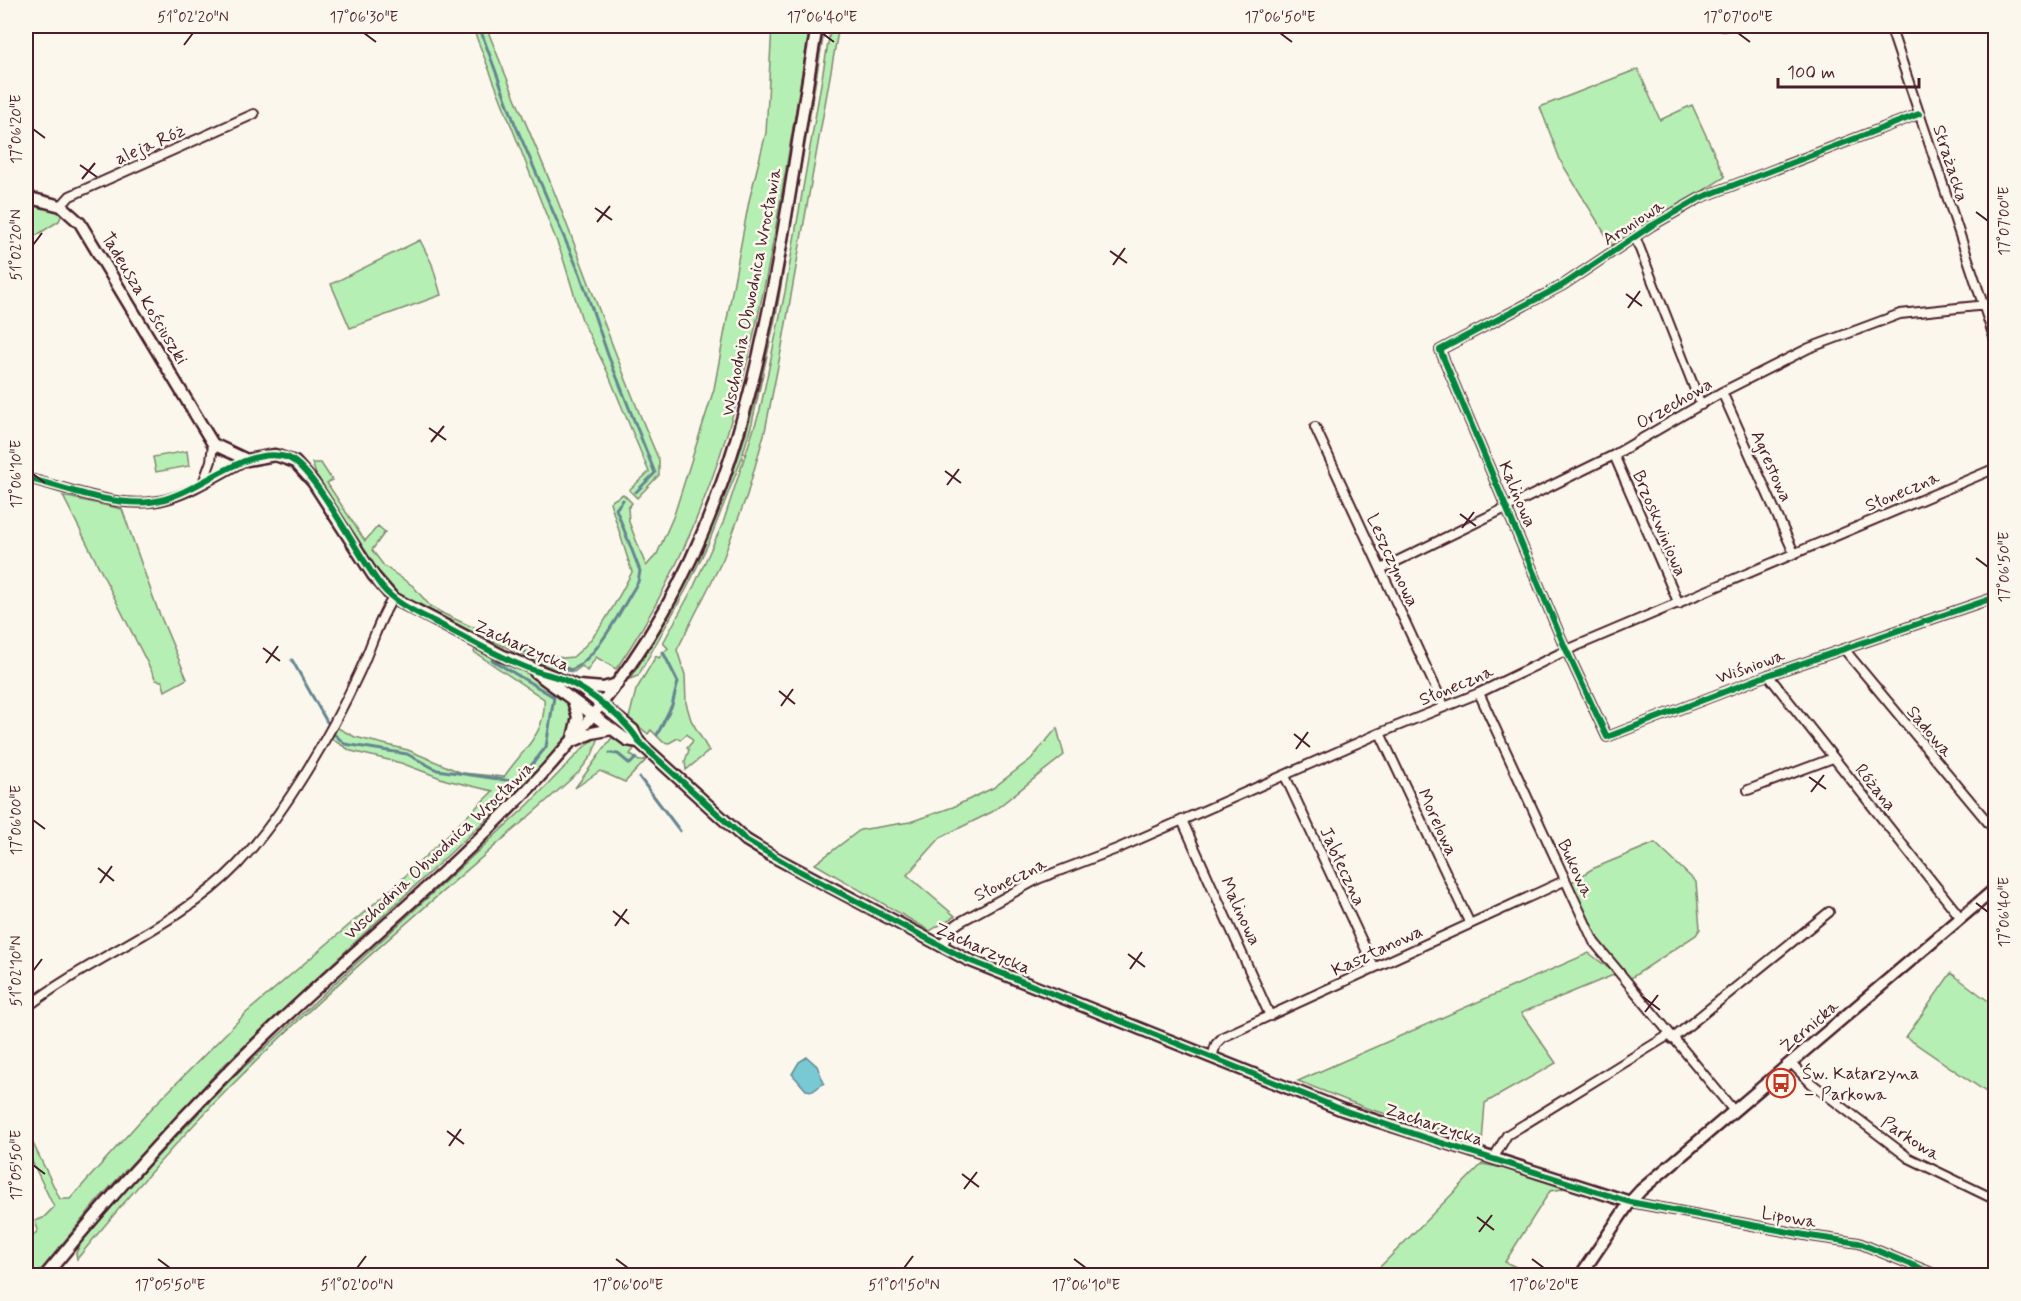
<svg xmlns="http://www.w3.org/2000/svg" width="2021" height="1301" font-family="Mynerve,sans-serif">
	<style>
		.green { fill: #b6efb3; stroke: #80876f; stroke-width: 1.5 }
		.water { fill: #79c9d4; stroke: #668590; stroke-width: 1.5 }
		.lines { fill: none; stroke-linecap: round; stroke-linejoin: round }
		.stream { stroke: #668590; stroke-width: 3 }
		.street-casing { stroke: #4a1f2b; stroke-width: 12 }
		.secondary-casing { stroke: #4a1f2b; stroke-width: 15 }
		.street { stroke: #fbf7ec; stroke-width: 8 }
		.secondary { stroke: #fbf7ec; stroke-width: 10 }
		.cycleway-casing { stroke: #fbf7ec; stroke-width: 10 }
		.cycleway { stroke: #00873e; stroke-width: 6 }
		.ticks { fill: none; stroke: #4a1f2b; stroke-width: 2 }
		.labels { text-anchor: middle; stroke-width: 5; stroke-linejoin: round; paint-order: stroke }
		.street-label { font-size: 18px; fill: #4a1f2b; stroke: #fbf7ec }
		.poi-label { font-size: 18px; fill: #4a1f2b; stroke: #fbf7ec; text-anchor: start }
		.neatline { fill: none; stroke: #4a1f2b; stroke-width: 2 }
		.ticks-label { font-size: 15px; text-anchor: middle; fill: #4a1f2b }
	</style>
	<rect width="100%" height="100%" fill="#fbf7ec"/>
	<filter id="ink" filterUnits="userSpaceOnUse"><feTurbulence type="fractalNoise" baseFrequency=".0167" numOctaves="2"/><feDisplacementMap in="SourceGraphic" scale="12" xChannelSelector="R" yChannelSelector="G"/><feConvolveMatrix kernelMatrix="1 2 1 2 8 2 1 2 1" color-interpolation-filters="sRGB"/></filter>
	<g filter="url(#ink)">
		<path class="green" d="M472 26H486C507 81 531 134 553 189 589 280 620 371 659 460V475L637 498 629 490 649 472 607 371 582 320 562 255Z
			M772 26H810C771 249 748 477 616 669L596 657 587 671 582 666 574 672 567 671 563 661 558 671 466 629 464 632 394 592 378 574 317 477 312 463H321L332 480 327 483 365 541 378 526 385 532 372 550 384 566 413 586 430 606 444 614 470 626 497 632 510 643 529 649 563 658 573 657C600 635 616 602 632 572L610 502 623 494 632 503 628 508 629 522 646 566 657 554 674 515 714 389 749 201 766 133Z
			M823 26H825L776 315 752 423 740 463 709 542 687 588 638 676 630 679C695 579 733 491 762 375Z
			M831 26H839L782 346 765 431 747 495 723 559 677 650 685 675 686 703 691 720 709 751 686 770 685 761 689 750 687 748 693 741 687 734 680 740 678 738 669 743 663 742 651 730 648 734 629 718 636 690 656 656 659 658 668 648 663 643 694 586 723 523 760 410 785 292Z
			M1638 69 1660 120 1692 105 1725 177 1613 247 1561 162 1540 107Z
			M26 204 52 208 62 214 59 221 26 242Z
			M420 240 432 264 441 295 350 328 331 284Z
			M187 451 189 466 156 472 153 457Z
			M63 496 122 509 157 608 187 679 165 691 162 681 156 680Z
			M476 647 531 675 569 700 574 709 570 734 525 783 222 1067 98 1200 37 1275H26V1245L38 1230 35 1221 43 1218 54 1207 26 1149V1129L60 1199H70L150 1110 246 1013 396 885 493 791 446 780 401 763 351 751 330 738 336 727 355 737 408 750 462 773 504 777C521 751 547 734 544 699L474 652Z
			M1057 728 1064 755 992 812 941 837 907 875 955 916 930 931 815 864 860 830 910 822 953 807 993 788 1031 759Z
			M600 735 592 755 579 772C463 876 341 975 231 1086 177 1141 126 1199 77 1259L76 1253 81 1243 123 1193 228 1082 529 804 584 747Z
			M613 736 634 749 630 754 639 761 647 759 625 782 600 771 575 788Z
			M1655 843 1696 882 1700 929 1696 935 1628 980 1595 935 1570 883 1592 869Z
			M1589 953 1616 974 1521 1013 1556 1063 1485 1103 1482 1142 1366 1108 1298 1081Z
			M1951 973 1995 1006V1098L1906 1037Z
			M1482 1164 1514 1170 1562 1186V1189L1550 1191 1505 1262 1534 1275H1372Z"/>
		<path class="water" d="M807 1057 817 1066 824 1083 813 1091 806 1090 792 1074 799 1062Z"/>
		<g class="lines">
			<path class="stream" d="M479 26 515 124 580 274 608 355 655 473 636 492
				M510 646 571 670C598 658 622 607 638 582L640 571 616 509 623 500
				M292 660 327 722
				M335 735 345 744 407 754 437 770 518 782 546 747 554 697 492 660
				M657 735 672 705 678 682 663 652
				M610 753 618 754 630 764 636 758
				M640 778 680 831"/>
			<g class="street-casing">
				<path id="street" d="M1723 26H1724
					M1890 26 1996 343
					M1919 114 1700 198 1651 226 1563 285 1440 350 1564 645 1607 737 1768 675 1996 597
					M61 206 70 196 254 114
					M1636 239 1701 405
					M1722 392 1794 553
					M1315 427 1444 706
					M1614 455 1679 604
					M26 478C70 488 122 512 167 499 195 491 221 473 247 460
					M203 483 211 461 213 444
					M1381 569 1614 455 1722 392 1809 348 1900 314 1996 304
					M1844 649 1996 832
					M1768 675 1961 918
					M1479 693 1594 942 1734 1111
					M1380 733 1470 924
					M1285 776 1374 967
					M1748 790 1833 758
					M1182 820 1270 1016
					M941 947 953 927 960 922 1038 879 1119 848 1380 733 1479 693 1567 650 1996 468
					M26 1008C92 956 178 927 237 865 284 815 330 736 359 673 371 648 378 620 393 598
					M1672 1039 1829 912
					M1212 1057 1216 1044 1223 1037 1564 881
					M1791 1063 1811 1083 1909 1158 1996 1200
					M1493 1159 1507 1135 1669 1035
					M1630 1202 1810 1236 1859 1243 1939 1276"/>
			</g>
			<g class="secondary-casing">
				<path id="secondary" d="M26 197 61 206 80 223 213 444 247 460 275 455 295 462 313 482 373 575 393 598 503 656 579 687 633 730 639 742 746 840 772 856 966 959 1343 1110 1630 1202
					M535 672 627 740 639 742
					M579 686 603 688 617 684
					M573 738 578 717 573 701
					M576 740 592 733 612 729
					M45 1276C116 1189 191 1106 272 1029 425 884 600 755 691 559 768 394 786 203 817 26
					M1580 1276 1630 1202 1641 1190 1996 888"/>
			</g>
			<use href="#street" class="street"/>
			<use href="#secondary" class="secondary"/>
			<g class="cycleway-casing">
				<path id="cycleway" d="M1919 114 1700 198 1651 226 1563 285 1440 350 1564 645 1607 737 1768 675 1996 597
					M26 478C66 487 108 506 150 502 195 498 241 445 286 457 314 465 360 561 382 587 396 604 416 612 435 622 467 638 499 658 533 670 544 674 556 676 567 681 589 691 628 721 639 742L746 840 799 871 966 959 1343 1110 1423 1137 1630 1202 1810 1236 1859 1243 1939 1276"/>
			</g>
			<use href="#cycleway" class="cycleway"/>
		</g>
	</g>
	<path class="ticks" d="M364 33 376 42M822 33 834 42M1280 33 1292 42M1738 33 1750 42M184 45 193 33M33 129 45 138M80 165 97 177M82 179 95 163M595 208 612 220M1976 212 1988 221M597 222 610 206M33 245 42 233M1110 251 1127 263M1113 265 1125 248M1626 294 1642 306M1628 308 1640 291M429 428 446 440M431 442 444 426M945 471 961 483M33 474 45 483M947 485 959 469M1460 514 1476 526M1462 528 1474 512M1976 558 1988 567M263 648 280 661M266 663 278 646M779 691 795 704M781 706 793 689M1294 734 1310 747M1296 749 1308 732M1809 777 1826 789M1811 792 1824 775M33 820 45 829M98 868 114 881M100 883 112 866M1976 903 1988 912M613 911 629 924M615 926 627 909M1128 954 1145 967M1130 969 1142 952M33 971 42 959M1643 997 1660 1010M1645 1012 1658 995M447 1131 464 1144M449 1146 461 1129M33 1165 45 1174M962 1174 979 1187M964 1189 977 1172M1477 1217 1494 1230M1479 1232 1492 1215M158 1259 170 1268M616 1259 628 1268M1074 1259 1086 1268M1532 1259 1544 1268M357 1268 366 1256M904 1268 913 1256"/>
	<defs>
		<g id="bus-ring" transform="scale(1.5)"><circle r="9.5" fill="#fbf7ec" stroke="#c8321e" stroke-width="1.5"/><path d="M-5-6H5V4H4V6H2V4H-2V6H-4V4H-5ZM-3.5-4V0h7V-4ZM-3.5 1.2v1.5H-2V1.2ZM2 1.2v1.5H3.5V1.2Z" fill="#c8321e"/></g>
	</defs>
	<g fill-rule="evenodd">
		<use href="#bus-ring" x="1781" y="1083"/>
	</g>
	<g class="labels">
		<g class="street-label">
			<text transform="translate(150 144) rotate(-24)" y="6">aleja Róż</text>
			<text transform="translate(1951 163) rotate(72)" y="6">Strażacka</text>
			<text transform="translate(1633 222) rotate(-33)" y="6">Aroniowa</text>
			<text transform="translate(751 292) rotate(-79)" y="6">Wschodnia Obwodnica Wrocławia</text>
			<text transform="translate(145 298) rotate(59)" y="6">Tadeusza Kościuszki</text>
			<text transform="translate(1674 403) rotate(-30)" y="6">Orzechowa</text>
			<text transform="translate(1772 466) rotate(66)" y="6">Agrestowa</text>
			<text transform="translate(1902 491) rotate(-23)" y="6">Słoneczna</text>
			<text transform="translate(1518 494) rotate(67)" y="6">Kalinowa</text>
			<text transform="translate(1660 523) rotate(67)" y="6">Brzoskwiniowa</text>
			<text transform="translate(1393 560) rotate(65)" y="6">Leszczynowa</text>
			<text transform="translate(522 645) rotate(24)" y="6">Zacharzycka</text>
			<text transform="translate(1750 666) rotate(-20)" y="6">Wiśniowa</text>
			<text transform="translate(1456 685) rotate(-23)" y="6">Słoneczna</text>
			<text transform="translate(1930 731) rotate(50)" y="6">Sadowa</text>
			<text transform="translate(1876 787) rotate(51)" y="6">Różana</text>
			<text transform="translate(1438 822) rotate(65)" y="6">Morelowa</text>
			<text transform="translate(439 850) rotate(-43)" y="6">Wschodnia Obwodnica Wrocławia</text>
			<text transform="translate(1343 866) rotate(65)" y="6">Jabłeczna</text>
			<text transform="translate(1576 868) rotate(65)" y="6">Bukowa</text>
			<text transform="translate(1010 879) rotate(-26)" y="6">Słoneczna</text>
			<text transform="translate(1241 911) rotate(65)" y="6">Malinowa</text>
			<text transform="translate(983 948) rotate(24)" y="6">Zacharzycka</text>
			<text transform="translate(1377 950) rotate(-25)" y="6">Kasztanowa</text>
			<text transform="translate(1809 1026) rotate(-41)" y="6">Żernicka</text>
			<text transform="translate(1434 1124) rotate(18)" y="6">Zacharzycka</text>
			<text transform="translate(1911 1138) rotate(33)" y="6">Parkowa</text>
			<text transform="translate(1789 1217) rotate(10)" y="6">Lipowa</text>
		</g>
		<g class="poi-label">
			<text x="1802" y="1079">Św. Katarzyna<tspan x="1802" dy="21">– Parkowa</tspan></text>
		</g>
	</g>
	<rect width="2021" height="1301" fill="none" stroke="#fbf7ec" stroke-width="66"/>
	<path d="M1778 78v9h141v-9" fill="none" stroke="#4a1f2b" stroke-width="3"/>
	<text x="1787" y="78" font-size="18" fill="#4a1f2b" stroke="#fbf7ec" stroke-width="4.5" paint-order="stroke">100 m</text>
	<rect x="33" y="33" width="1955" height="1235" class="neatline"/>
	<g class="ticks-label">
		<text x="193" y="22">51°02'20"N</text>
		<text x="364" y="22">17°06'30"E</text>
		<text x="822" y="22">17°06'40"E</text>
		<text x="1280" y="22">17°06'50"E</text>
		<text x="1738" y="22">17°07'00"E</text>
		<text transform="translate(16 129) rotate(-90)" y="5">17°06'20"E</text>
		<text transform="translate(2004 221) rotate(-90)" y="5">17°07'00"E</text>
		<text transform="translate(16 245) rotate(-90)" y="5">51°02'20"N</text>
		<text transform="translate(16 474) rotate(-90)" y="5">17°06'10"E</text>
		<text transform="translate(2004 567) rotate(-90)" y="5">17°06'50"E</text>
		<text transform="translate(16 820) rotate(-90)" y="5">17°06'00"E</text>
		<text transform="translate(2004 912) rotate(-90)" y="5">17°06'40"E</text>
		<text transform="translate(16 971) rotate(-90)" y="5">51°02'10"N</text>
		<text transform="translate(16 1165) rotate(-90)" y="5">17°05'50"E</text>
		<text x="170" y="1290">17°05'50"E</text>
		<text x="357" y="1290">51°02'00"N</text>
		<text x="628" y="1290">17°06'00"E</text>
		<text x="904" y="1290">51°01'50"N</text>
		<text x="1086" y="1290">17°06'10"E</text>
		<text x="1544" y="1290">17°06'20"E</text>
	</g>
</svg>
